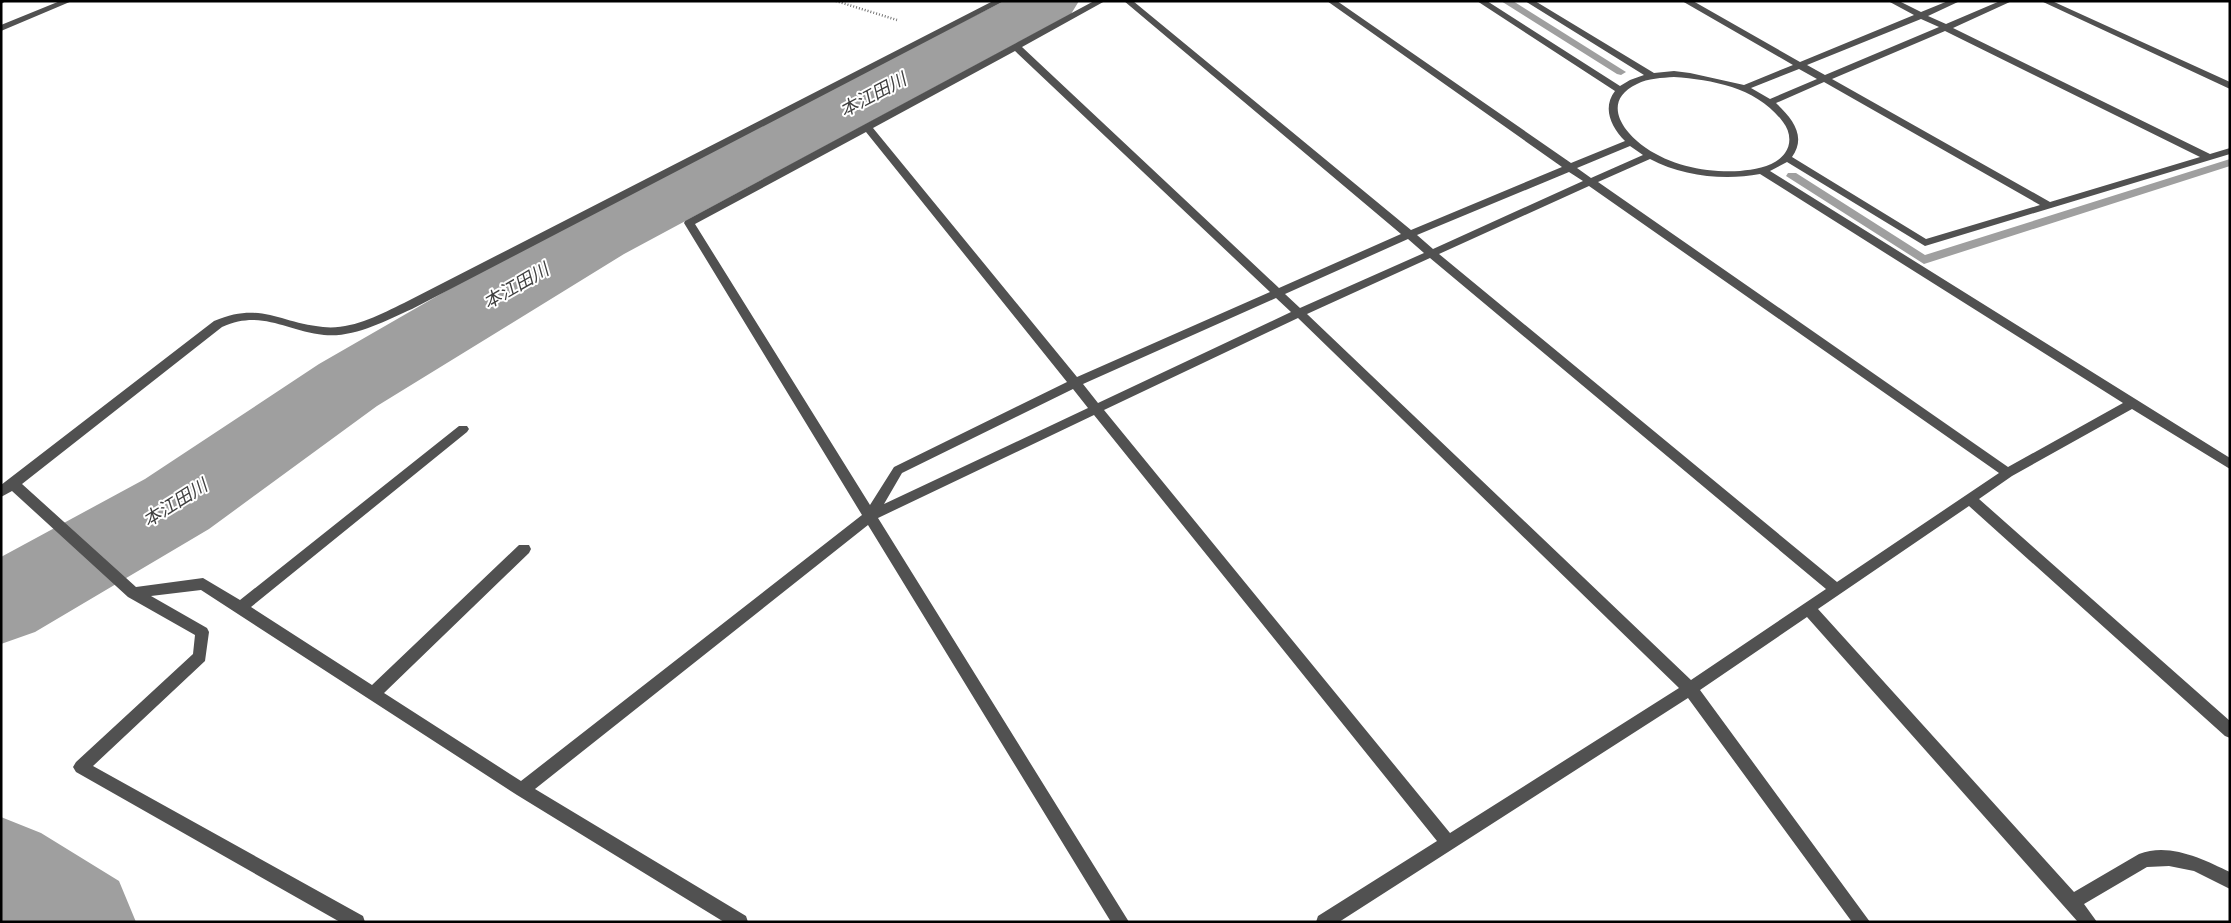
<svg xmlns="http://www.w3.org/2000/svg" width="2231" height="923" font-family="Raleway,'Noto Sans JP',sans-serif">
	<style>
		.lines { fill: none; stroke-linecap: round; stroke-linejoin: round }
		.stream { fill: #9f9f9f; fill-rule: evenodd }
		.river { fill: #9f9f9f; fill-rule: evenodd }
		.path { stroke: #737373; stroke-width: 2.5; stroke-dasharray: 1 2; stroke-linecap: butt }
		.minor { fill: #515151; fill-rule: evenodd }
		.labels { text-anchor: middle; stroke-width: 4; stroke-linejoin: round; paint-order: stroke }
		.water-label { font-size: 18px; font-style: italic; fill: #404040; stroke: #fff }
	</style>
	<rect width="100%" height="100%" fill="#fff"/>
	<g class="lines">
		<path class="stream" d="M1501 1H1513L1626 72 1621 75 1617 74Z
			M2230 159V166L1924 264 1786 176 1788 173H1796L1925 255Z"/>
		<path class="river" d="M1004 1H1079L1071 14 624 254 377 406 209 529 35 632 1 644V557L145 479 319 364 498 261 572 220Z
			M1 817 41 833 119 881 136 922H1Z"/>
		<path class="path" d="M836 1 897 20"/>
		<path class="minor" d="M1 1H6L1 4Z
			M60 1H72L1 31V25Z
			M993 1H1004L412 309C385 321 354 338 324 335 285 331 262 309 222 327L22 484 136 587 203 578 240 600 459 426H467L469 429 467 432 251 607 372 685 519 545H529L531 549 529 553 384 693 521 781 862 515 684 223 685 221 1094 1H1105L1022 47 1279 288 1401 234 1124 1H1133L1411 230 1562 167 1327 1H1337L1571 163 1625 141C1611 127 1602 108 1615 91L1477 1H1487L1620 86 1630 80 1644 75 1525 1H1535L1654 73 1674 71 1690 73 1744 85 1793 65 1682 1H1693L1800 62 1914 15 1888 1H1899L1921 12 1948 1H1960L1928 16 1946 24 2000 1H2012L1953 28 2210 154 2230 148V154L1925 246 1787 162 1770 171 2230 458V469L2132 409 2012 476 1979 499 2230 721V738L2225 736 1969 506 1818 609 2074 892 2139 854C2169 842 2203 859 2230 872V889L2194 871 2169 866 2147 867 2084 904 2097 922H2078L1807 617 1700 690 1870 922H1852L1688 698 1339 922H1316L1318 916 1437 841 1094 415 878 518 1129 922H1111L868 525 535 789 746 916 748 922H724L517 795 201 590 151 596 207 628 209 632 205 661 93 766 363 916 365 922H340L76 772 73 767 76 762 193 654 195 635 128 597 12 491 1 497V485L214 321C261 301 279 323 323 327 352 330 379 315 404 303ZM1921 19 1939 27 1825 75 1807 65ZM1945 31 2200 157 2050 202 1832 79ZM1015 51 1270 292 1077 377 873 128ZM1799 69 1817 79 1770 99 1751 88ZM1674 77C1714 80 1758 88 1783 122 1790 131 1792 143 1785 153 1775 167 1756 169 1740 171 1708 173 1672 166 1646 148 1622 132 1601 101 1637 84 1648 78 1662 78 1674 77ZM1824 82 2040 205 1926 239 1792 157C1807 136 1792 118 1776 103ZM866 132 1067 382 894 467 870 505 695 224ZM1630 146 1643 155 1591 178 1577 168ZM1650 159C1682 176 1724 181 1760 174L2123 403 2008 467 1598 182ZM1569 172 1583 181 1433 249 1417 235ZM1589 186 1999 473 1837 582 1439 254ZM1408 239 1424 253 1300 308 1285 294ZM1430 258 1826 589 1691 680 1307 314ZM1276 298 1291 312 1098 403 1083 384ZM1298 318 1679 688 1450 833 1104 410ZM1073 389 1088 408 884 504 902 473Z
			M2041 1H2052L2230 82V89Z"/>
	</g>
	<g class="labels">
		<g class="water-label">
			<text transform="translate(873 95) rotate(-28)" y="6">本江田川</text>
			<text transform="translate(516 286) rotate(-30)" y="6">本江田川</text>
			<text transform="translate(175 503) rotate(-32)" y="6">本江田川</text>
		</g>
	</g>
	<rect width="2231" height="923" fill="none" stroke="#000000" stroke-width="5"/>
</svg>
